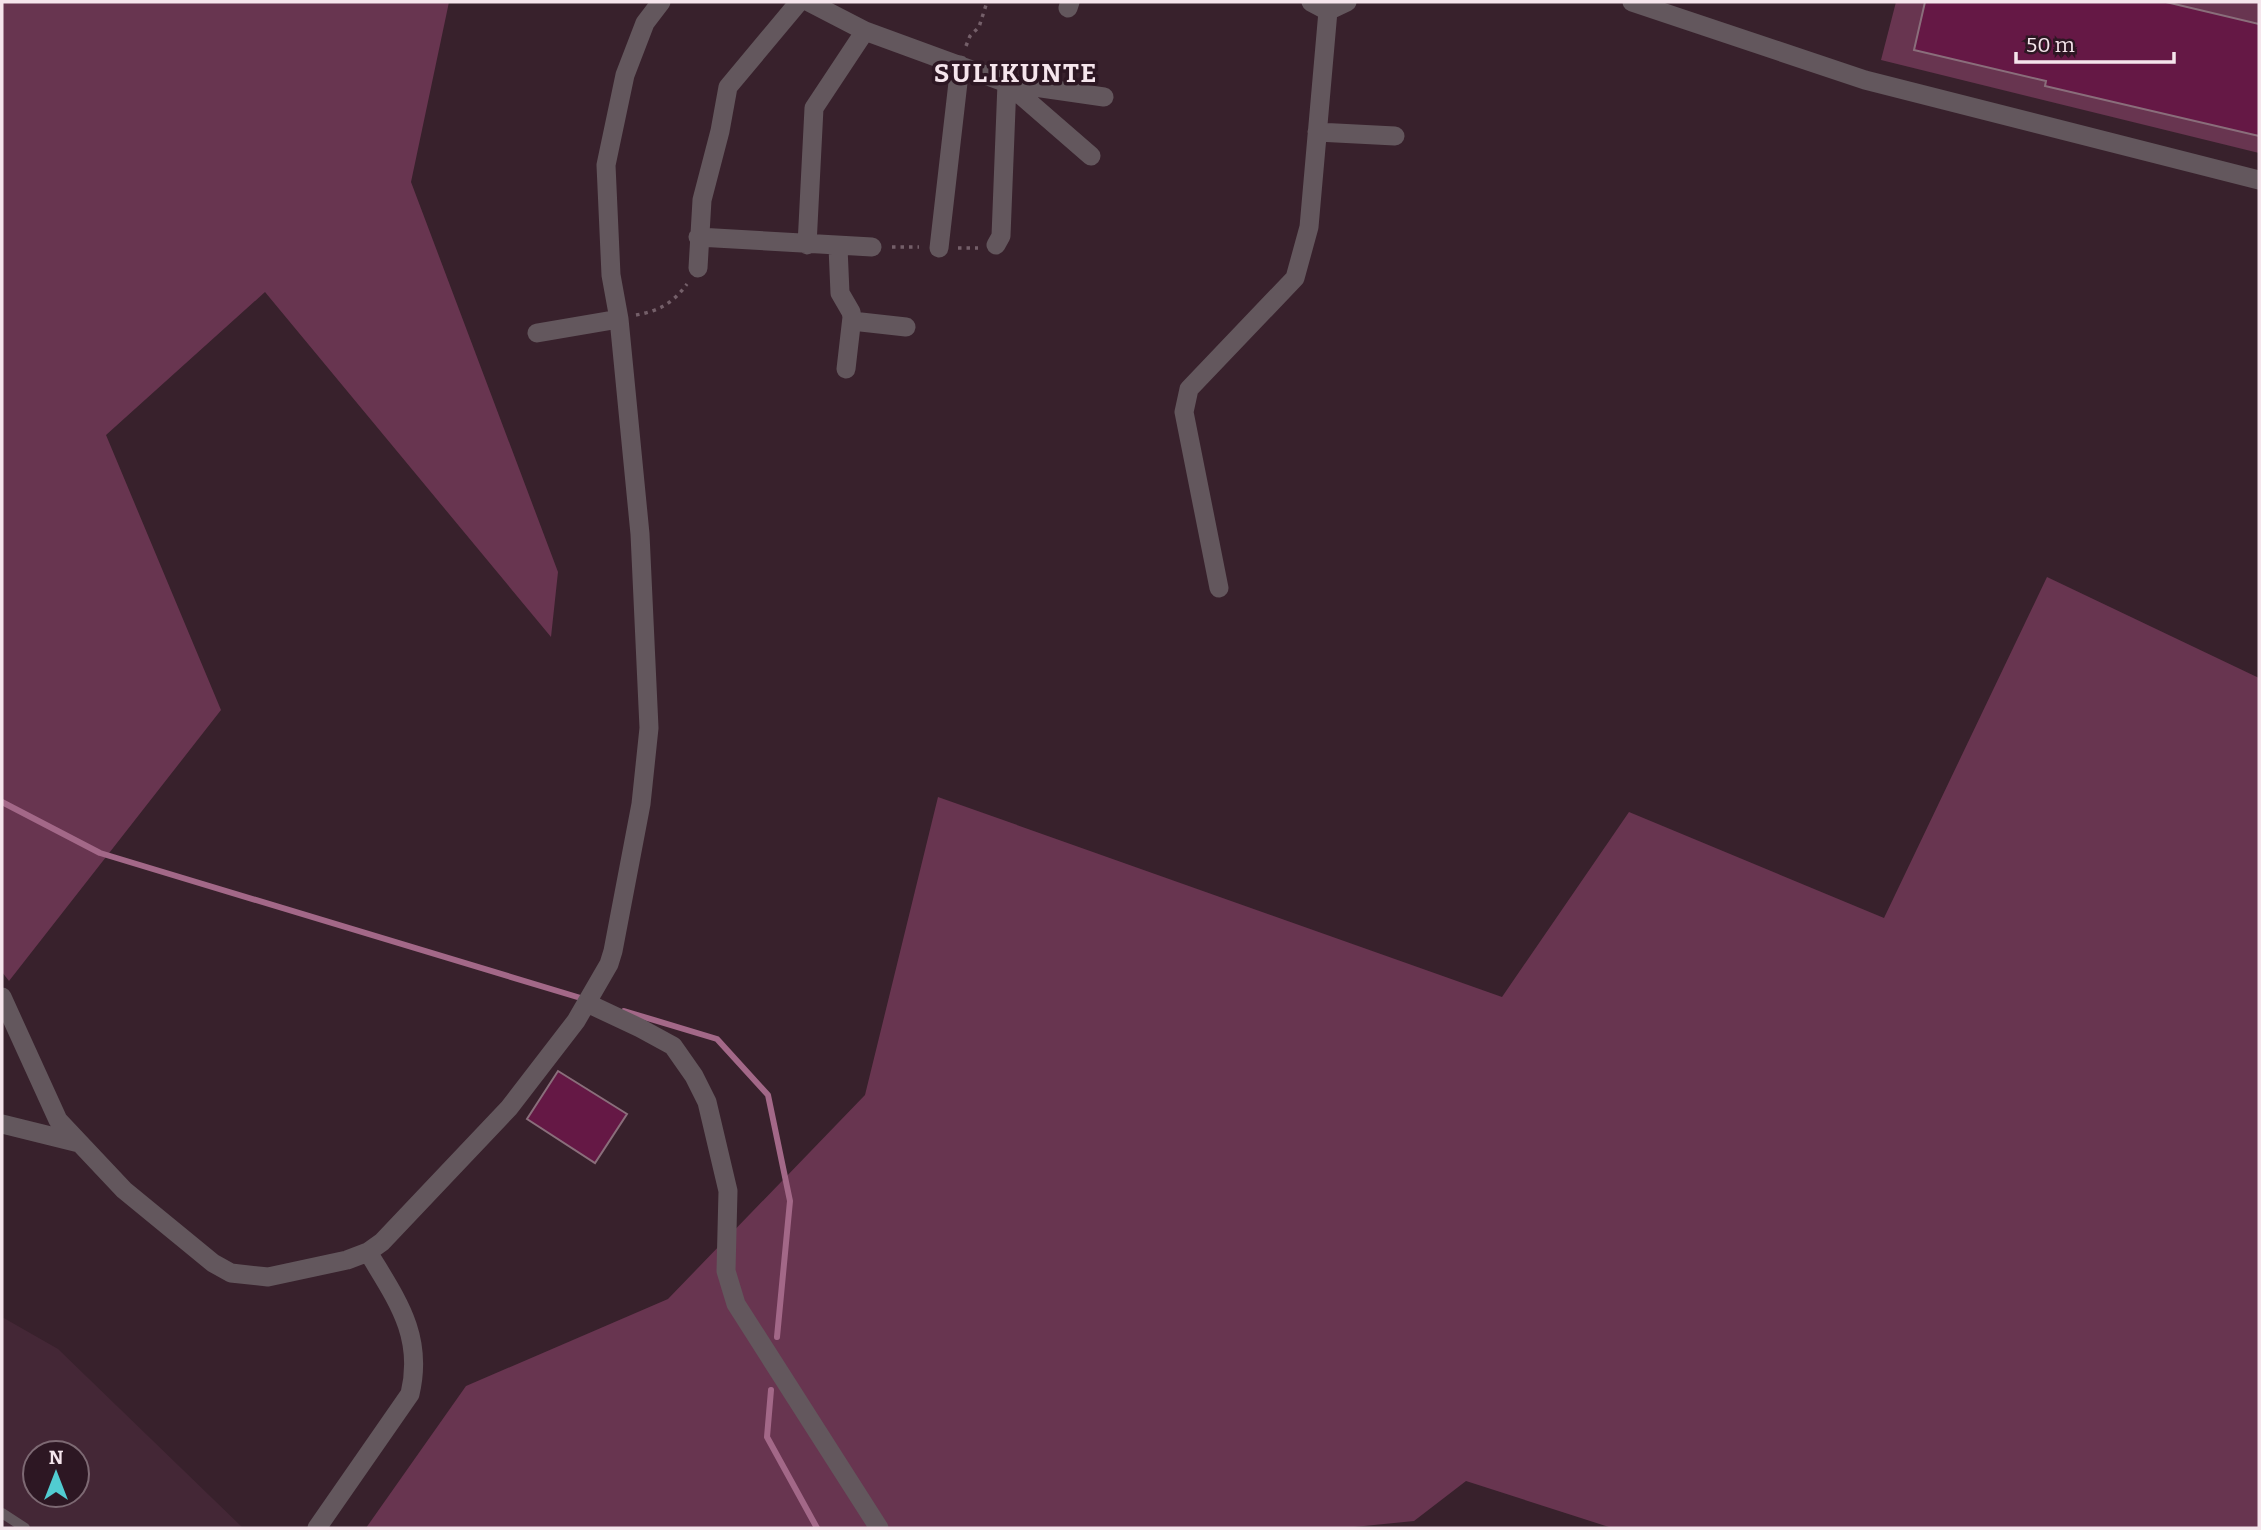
<svg xmlns="http://www.w3.org/2000/svg" width="2261" height="1530" font-family="Bitter,serif">
	<style>
		.built { fill: #442736; fill-rule: evenodd }
		.green { fill: #683550 }
		.lines { fill: none; stroke-linecap: round; stroke-linejoin: round }
		.stream { stroke: #a36888; stroke-width: 6 }
		.building { fill: #651845; stroke: #8a6e7b; stroke-width: 2 }
		.path { stroke: #745f69; stroke-width: 3.5; stroke-dasharray: 3.5 5; stroke-linecap: butt }
		.service { stroke: #63575d; stroke-width: 10 }
		.minor { stroke: #63575d; stroke-width: 19 }
		.labels { text-anchor: middle; stroke-width: 7; stroke-linejoin: round; paint-order: stroke }
		.district-label { font-size: 26px; font-weight: bold; letter-spacing: 2px; fill: #f5e5ec; stroke: #2d1723 }
	</style>
	<rect width="100%" height="100%" fill="#38212c"/>
	<path class="built" d="M2 1317 58 1349 243 1528H2ZM35 1453H77V1495H35Z"/>
	<path class="green" d="M2 2H449L411 182 558 572 551 637 265 292 106 435 221 710 9 981 2 972Z
		M1896 2H2259V153L1881 60Z
		M2047 577 2259 678V1528H1612L1466 1481 1414 1521 1344 1528H366L466 1386 668 1299 865 1095 938 797 1502 997 1629 812 1884 918Z"/>
	<g class="lines">
		<path class="stream" d="M2 802 100 853 584 999
			M624 1011 717 1039 768 1095 790 1201 777 1337
			M771 1390 767 1437 817 1528"/>
	</g>
	<path class="building" d="M1925 2H2166L2259 24V136L2045 86 2046 81 1914 50Z
		M558 1071 627 1114 595 1163 527 1119Z"/>
	<g class="lines">
		<path class="path" d="M966 46 970 36 979 27 987 2
			M892 247H919
			M958 248H978
			M636 315C659 311 673 303 687 284"/>
		<path class="service" d="M2 1513 25 1528"/>
		<path class="minor" d="M809 2 865 31 1007 83 1091 156
			M1311 2 1328 11 1347 2
			M1632 2 1865 80 2259 180
			M1068 8 1070 2
			M1317 132 1395 136
			M698 237 872 247
			M807 245 814 108 865 31
			M996 245 1001 236 1007 83 1104 97
			M838 247 840 293 851 312 852 317 846 369
			M939 248 960 65
			M698 268 702 200 720 131 728 87 799 2
			M852 321 906 327
			M537 333 619 319
			M1219 588 1184 412 1189 389 1295 278 1309 227 1328 11
			M2 997 58 1120 124 1190 213 1263 231 1273 268 1277 347 1260 368 1252 382 1242 509 1108 576 1021 609 964 613 951 641 804 649 728 640 534 619 319 611 275 606 165 625 75 645 23 661 2
			M587 1003 640 1028 673 1046 694 1076 707 1102 728 1191 726 1271 736 1304 879 1528
			M2 1124 79 1143
			M317 1528 410 1394C424 1335 396 1299 368 1252"/>
	</g>
	<g class="labels">
		<g class="district-label">
			<text x="1016" y="82">SULIKUNTE</text>
		</g>
	</g>
	<rect width="2261" height="1530" fill="none" stroke="#f5e5ec" stroke-width="7"/>
	<g transform="translate(56 1474)"><circle r="33" fill="#2d1723" stroke="#7d6973" stroke-width="2"/>
	<path d="M0-5L12 26L0 18L-12 26Z" fill="#51ccd1"/>
	<text y="-10" font-size="19" font-weight="bold" text-anchor="middle" fill="#f5e5ec">N</text>
	</g>
	<path d="M2016 52v10h158v-10" fill="none" stroke="#f5e5ec" stroke-width="3.5"/>
	<text x="2026" y="52" font-size="21" fill="#f5e5ec" stroke="#2d1723" stroke-width="5" paint-order="stroke">50 m</text>
</svg>
